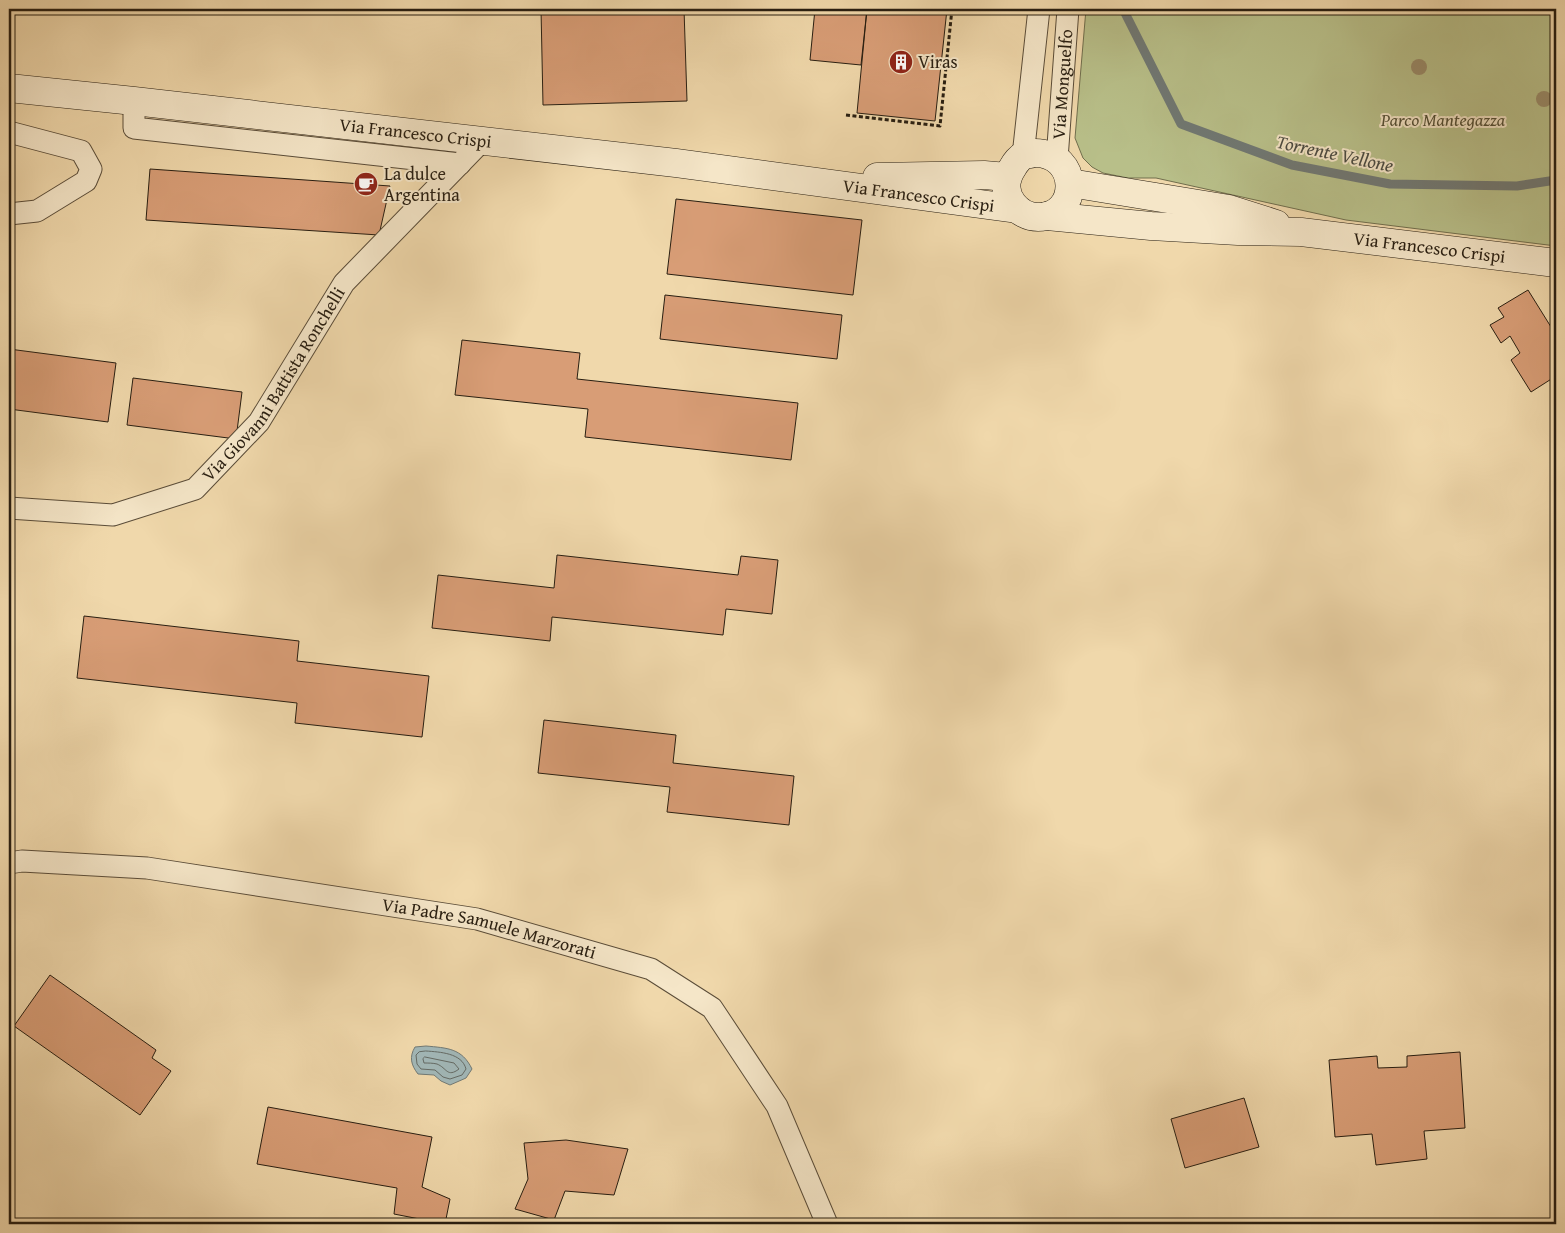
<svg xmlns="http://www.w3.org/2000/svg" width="1565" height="1233" font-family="'Gentium Book Plus',serif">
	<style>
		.green { fill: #b8bf89; stroke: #706e4d }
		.water { fill: #a1b6b6; stroke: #717974 }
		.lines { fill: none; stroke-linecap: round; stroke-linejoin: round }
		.shore { stroke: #646a64; stroke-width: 1 }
		.stream { stroke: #717974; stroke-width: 9 }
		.building { fill: #d89d76; stroke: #281e11 }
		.street-casing { stroke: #5a4c38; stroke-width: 23 }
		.secondary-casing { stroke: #281e11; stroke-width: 29 }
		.path { stroke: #281e11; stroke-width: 3; stroke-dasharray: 4 2.5; stroke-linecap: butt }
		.street { stroke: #f5e6c8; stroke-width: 21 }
		.secondary { stroke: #f5e6c8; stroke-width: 28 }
		.tree { fill: #9a8c6a }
		.labels { text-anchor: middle; stroke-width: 4; stroke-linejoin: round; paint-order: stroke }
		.poi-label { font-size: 18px; fill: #281e11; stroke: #f5e6c8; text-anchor: start }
		.street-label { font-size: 18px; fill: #281e11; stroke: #f5e6c8 }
		.park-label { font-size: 18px; font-style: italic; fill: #534e35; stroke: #f5e6c8 }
		.water-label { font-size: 19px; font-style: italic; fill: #4c4c43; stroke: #f5e6c8 }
	</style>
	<rect width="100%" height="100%" fill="#f0d8ab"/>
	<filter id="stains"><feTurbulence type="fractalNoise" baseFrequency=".004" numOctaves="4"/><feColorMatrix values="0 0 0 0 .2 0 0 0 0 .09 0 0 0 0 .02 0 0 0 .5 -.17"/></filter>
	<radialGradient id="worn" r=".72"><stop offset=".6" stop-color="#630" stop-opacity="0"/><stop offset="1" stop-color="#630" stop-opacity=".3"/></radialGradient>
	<path class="green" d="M1086 9H1556V246L1346 220 1156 178H1128L1103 173 1092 167 1083 158 1075 138Z"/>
	<path class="water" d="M426 1046C447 1048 462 1048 472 1069L466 1078 450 1085 441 1081 434 1075 418 1074C411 1065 409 1057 415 1047Z"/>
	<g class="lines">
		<path class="shore" d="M426 1051C440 1052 462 1053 466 1069L462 1075 450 1079 443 1077 435 1070 421 1069 417 1064 416 1055 419 1052Z
			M425 1057 454 1063 459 1069C447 1078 447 1068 437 1064 433 1063 428 1063 424 1063L423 1059Z"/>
		<path class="stream" d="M1123 9 1181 124 1292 165 1390 184 1517 186 1556 180"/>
	</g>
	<path class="building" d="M541 9H684L687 101 543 105Z
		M815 9H867L861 65 810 60Z
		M867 9H947L935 121 857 113Z
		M150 169 390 186 379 235 146 220Z
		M676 199 862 220 853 295 667 274Z
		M1528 290 1556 335V376L1531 392 1511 360 1520 353 1510 336 1501 343 1490 325 1504 317 1498 308Z
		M665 295 842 315 837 359 660 339Z
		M462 340 580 353 577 379 798 403 791 460 585 437 588 409 455 395Z
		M9 349 116 363 108 422 9 409Z
		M133 378 242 392 236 439 127 425Z
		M557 555 738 575 741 556 778 560 772 614 726 609 723 635 552 617 550 641 432 628 438 575 554 588Z
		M84 616 299 641 297 661 429 676 422 737 295 723 297 703 77 678Z
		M544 720 676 735 673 763 794 776 789 825 667 812 670 787 538 773Z
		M50 975 156 1050 152 1058 171 1071 140 1115 14 1026Z
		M1460 1052 1465 1128 1424 1131 1427 1159 1376 1165 1372 1134 1335 1137 1329 1060 1377 1056 1378 1068 1407 1067V1056Z
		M1244 1098 1259 1147 1185 1168 1171 1119Z
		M268 1107 432 1137 422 1187 450 1199 445 1224 394 1214 397 1188 257 1164Z
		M566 1140 628 1149 614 1195 565 1191 554 1220 515 1209 528 1179 524 1143Z"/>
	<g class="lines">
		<g class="street-casing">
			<g id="street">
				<path d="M134 101V128L460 164"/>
				<path d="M9 132 81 151 91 169 86 181 37 211 9 214"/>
				<path d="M1023 156 1039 9"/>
				<path id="s1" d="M1057 159 1068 9"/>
				<path id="s2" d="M9 508 113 515 195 489 259 422 344 283 483 140"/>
				<path id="s3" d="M9 863 22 861 147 868 477 919 651 969 712 1008 777 1106 827 1224"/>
			</g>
		</g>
		<g class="secondary-casing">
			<g id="secondary">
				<path id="s4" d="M9 88 134 101 676 163 1017 209"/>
				<path d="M1035 153C1080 153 1081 217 1038 217 1018 217 1001 196 1008 177 1009 173 1011 170 1013 167 1015 163 1020 157 1024 155 1027 154 1032 154 1035 153Z"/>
				<path d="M877 177 984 175 1007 177"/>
				<path d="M1070 183 1229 209 1276 224"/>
				<path id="s5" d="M1047 216 1151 226 1238 231 1301 232 1556 263"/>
			</g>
		</g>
		<path class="path" d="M846 115 940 126 952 9"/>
		<use href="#street" class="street"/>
		<use href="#secondary" class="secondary"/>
	</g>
	<g class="tree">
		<circle cx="1419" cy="67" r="8"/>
		<circle cx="1544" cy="99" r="8"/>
	</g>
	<defs>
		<g id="building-disc" transform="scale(1.25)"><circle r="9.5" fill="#8f2418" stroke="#f5e6c8"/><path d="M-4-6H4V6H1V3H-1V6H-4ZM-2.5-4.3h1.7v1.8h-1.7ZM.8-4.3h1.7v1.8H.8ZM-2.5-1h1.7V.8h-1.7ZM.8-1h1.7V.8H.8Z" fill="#fff"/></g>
		<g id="cafe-disc" transform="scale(1.25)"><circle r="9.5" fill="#8f2418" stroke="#f5e6c8"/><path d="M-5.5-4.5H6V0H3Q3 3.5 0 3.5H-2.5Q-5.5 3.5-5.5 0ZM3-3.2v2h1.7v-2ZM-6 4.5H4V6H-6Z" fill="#fff"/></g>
	</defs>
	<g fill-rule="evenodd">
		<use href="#building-disc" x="901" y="62"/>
		<use href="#cafe-disc" x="366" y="184"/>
	</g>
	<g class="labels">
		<g class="poi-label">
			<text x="918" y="68">Viras</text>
			<text x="384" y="180">La dulce<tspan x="384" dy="21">Argentina</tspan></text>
		</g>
		<g class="street-label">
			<text dy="6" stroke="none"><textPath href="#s1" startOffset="75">Via Monguelfo</textPath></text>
			<text dy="6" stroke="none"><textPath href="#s4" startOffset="409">Via Francesco Crispi</textPath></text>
			<text dy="6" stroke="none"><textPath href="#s4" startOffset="916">Via Francesco Crispi</textPath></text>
			<text dy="6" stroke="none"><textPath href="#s5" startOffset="384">Via Francesco Crispi</textPath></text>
			<text dy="6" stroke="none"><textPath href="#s2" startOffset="322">Via Giovanni Battista Ronchelli</textPath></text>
			<text dy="6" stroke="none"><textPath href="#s3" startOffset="486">Via Padre Samuele Marzorati</textPath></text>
		</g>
		<g class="park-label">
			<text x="1443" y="126">Parco Mantegazza</text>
		</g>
		<g class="water-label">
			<text transform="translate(1335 153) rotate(12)" y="7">Torrente Vellone</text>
		</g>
	</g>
	<rect width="1565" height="1233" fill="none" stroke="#f0d8ab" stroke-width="30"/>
	<rect x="10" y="10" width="1545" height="1213" fill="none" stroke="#281e11" stroke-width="2.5"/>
	<rect x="15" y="15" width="1535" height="1203" fill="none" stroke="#281e11"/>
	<rect width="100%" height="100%" filter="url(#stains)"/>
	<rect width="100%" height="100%" fill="url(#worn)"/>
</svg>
